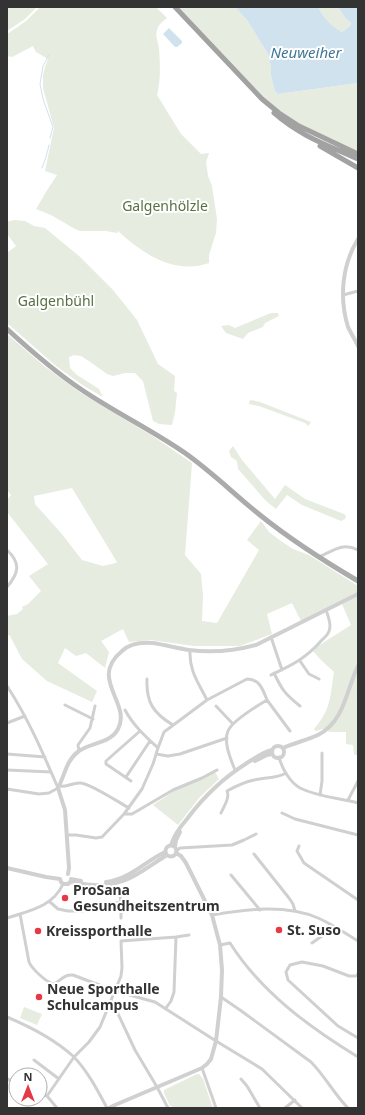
<svg xmlns="http://www.w3.org/2000/svg" width="365" height="1115" font-family="'Noto Sans',sans-serif">
	<style>
		.green { fill: #e6ecdf; fill-rule: evenodd }
		.water { fill: #cfe2ee }
		.lines { fill: none; stroke-linecap: round; stroke-linejoin: round }
		.stream { stroke: #cfe2ee; stroke-width: 1 }
		.minor { stroke: #d0d0d0; stroke-width: 3 }
		.tertiary { stroke: #d0d0d0; stroke-width: 4 }
		.primary { stroke: #ababab; stroke-width: 5 }
		.trunk { stroke: #a2a2a2; stroke-width: 5 }
		.poi-dot { fill: #e63946; stroke: #fff; stroke-width: 1.5 }
		.labels { text-anchor: middle; stroke-width: 4; stroke-linejoin: round; paint-order: stroke }
		.park-label { font-size: 14px; fill: #56703f; stroke: #fff }
		.poi-label { font-size: 14px; font-weight: bold; fill: #333; stroke: #fff; text-anchor: start }
		.water-label { font-size: 15px; font-style: italic; fill: #3f7597; stroke: #fff }
	</style>
	<rect width="100%" height="100%" fill="#fff"/>
	<path class="green" d="M7 7H37L25 19 7 31Z
		M40 7H156L167 18C163 21 158 25 157 30 155 35 158 42 159 48 160 63 161 80 157 95L181 134 201 154 209 153 206 162 208 176 212 186 217 219 216 233 209 255V263C174 275 143 254 118 231L117 233 106 231H80L75 229 51 215 36 209 46 192 57 175 45 171 54 128 43 88V75L45 67 48 59 36 52 33 46 12 57 7 56V34L19 26 26 21Z
		M175 7H235L247 20 268 54 271 67V76L273 84 275 91 278 94 358 83V154L279 113Z
		M318 7H338L346 19 351 23 350 26 342 32C331 26 324 18 318 7Z
		M14 220 25 221 34 226 45 228 79 256 113 290 137 320 158 364 175 376 174 391 177 393 175 412 172 425 159 424 153 421 143 381 135 373H125L113 376 107 374 89 361 81 356 74 355 69 357 70 368 77 375 99 389 103 397 84 386 56 366 7 323V253L16 246 7 234V222Z
		M271 313H278L279 316 265 323 263 327 248 333 243 339 226 333 221 326 229 325 235 328Z
		M7 334 44 366 81 393 151 435 192 463 185 555 201 574 203 596 202 621 217 623 259 550 247 540 261 521 269 532 281 541 293 549 309 555 358 586V593L301 621 292 603 267 614 272 634 240 646H194L151 640 129 642 123 629 101 641 109 652 105 668 86 653 76 656 65 648 58 663 97 691 92 702 47 681 22 659 10 636 7 634V616L17 614 23 609 22 607 28 604 41 591 29 576 48 564 7 512V500L11 495 7 490ZM72 488 117 562 116 563 103 566 82 560 61 533 35 504 34 496Z
		M251 400 260 402 311 422 308 426 305 423 259 406 249 404V402Z
		M233 446 242 460 275 499 285 485 305 499 344 514 346 516 345 519 341 521 302 505 287 495 276 509 266 501 238 469 237 461 231 457 229 451Z
		M358 596V756L354 754 353 745 346 744V732H330L323 729 316 731 314 729C331 710 330 697 334 672L320 659 313 651 318 646 351 625 342 604Z
		M215 772 219 779 199 798 178 825 153 805 174 791Z
		M24 1007 42 1014 37 1025 20 1018Z
		M197 1074H199L203 1079 213 1108H173L172 1106H170L164 1093V1090Z"/>
	<path class="water" d="M235 7H318C324 18 331 26 342 32L350 26 351 23 346 19 338 7H358V83L278 94 275 91 273 84 271 76V67L268 54 247 20Z
		M169 28 182 41V43L177 47H175L163 34Z"/>
	<g class="lines">
		<path class="stream" d="M49 55 43 66 40 84 43 99 53 127 50 138
			M42 168 46 157 49 145
			M357 690 358 688"/>
		<path class="minor" d="M343 295 358 291
			M7 550C21 563 19 573 7 587
			M319 557C333 551 342 542 358 550
			M271 637 282 670
			M190 650C189 671 198 682 207 700
			M300 661 309 674 319 679
			M274 673C282 690 285 694 300 706
			M271 675C292 665 305 659 321 641 324 638 328 635 329 631 332 625 328 616 326 610
			M147 679C146 702 153 713 173 725
			M7 686C28 718 43 753 58 788L49 793 39 794 7 789
			M267 700 290 731
			M65 705 93 719
			M216 706 233 724
			M125 710C133 725 145 736 158 748
			M7 723 25 716
			M79 751 78 745 90 728 95 706
			M7 754 45 757
			M156 754 168 756 180 754 227 738
			M279 757C282 769 290 782 300 788 318 797 339 798 358 803
			M7 770 51 772
			M126 777 150 741
			M131 781 109 766 106 764V761L140 731
			M59 786C66 788 73 782 81 783 91 784 118 802 129 808
			M320 795 322 781V753
			M348 800 358 781
			M221 813C224 806 230 798 227 791 236 786 244 782 254 780 265 777 276 779 286 773
			M282 813 295 819 358 835
			M124 814H132L173 790 202 778 217 770
			M67 835H76L96 838 102 837 124 814 142 789 153 764 158 748 164 732 207 700 247 679C260 679 263 690 267 700 257 706 232 721 228 731 223 742 231 760 235 770
			M299 846 297 851 304 863 358 900
			M176 851 180 848 232 845 244 840 256 834
			M254 854 289 898 293 904 295 911
			M231 875 260 910
			M119 890 121 902V918
			M50 902 58 909 68 911H82L121 902 133 904H144L193 903
			M20 914 29 962C32 969 47 983 54 984 61 980 65 974 73 975L115 991 155 1002 216 1041 262 1069 302 1108
			M212 915C246 909 286 904 318 918 332 924 345 933 358 941
			M7 918C28 911 53 907 63 884
			M176 937 189 935
			M312 943 322 936 330 924
			M220 945 230 943C261 992 309 1027 358 1057
			M358 974 356 976H349L323 966 302 962 290 965 286 972 288 980 338 1026 358 1038
			M221 997 240 1010 311 1062C325 1076 334 1094 348 1108
			M112 1001 135 1050 157 1087 168 1108
			M7 1017C31 1027 54 1039 73 1056 87 1070 98 1091 107 1108
			M34 1060 59 1079
			M202 1068 216 1108
			M7 1079 16 1082
			M241 1079 247 1086 260 1108
			M40 1093 47 1096 57 1108
			M47 1096 74 1057 89 1042 100 1027 121 976 122 968 121 941 176 937 174 992 171 1001 166 1008
			M285 1108 295 1100"/>
		<path class="tertiary" d="M358 239C342 265 339 298 348 327 351 333 355 340 358 346
			M272 752a6 6 0 1 1 12 0a6 6 0 1 1-12 0Z
			M283 748C294 743 307 740 318 735 345 721 346 690 358 666
			M255 761 267 755 272 754
			M171 845C174 835 180 827 187 819 204 796 223 778 247 763 255 758 263 752 272 750
			M165.5 851a5.5 5.5 0 1 1 11 0a5.5 5.5 0 1 1-11 0Z
			M175 847 176 840 180 832
			M7 868 46 877 60 879
			M68 874 69 868 65 810 58 788C65 775 66 760 79 751 91 742 110 744 118 729 132 703 88 679 122 651 130 643 142 642 153 643 165 645 177 648 189 650 212 653 234 651 256 645L358 594
			M60 879 61 882 63 884H68L70 882
			M71 879 81 881
			M70 882C84 884 97 887 111 884 132 881 149 866 167 855
			M106 882C130 879 144 862 165 852
			M109 1108 115 1105 202 1068 207 1064 211 1059 216 1041 221 997 222 970 220 945 212 915 186 863 181 856 176 853"/>
		<path class="primary" d="M7 329C31 351 55 372 82 390 116 413 152 430 185 453 212 472 235 495 260 515 291 540 324 561 358 581"/>
		<path class="trunk" d="M175 7 262 99 279 113 299 126 358 154
			M274 113C300 136 327 145 358 159
			M320 146 358 168"/>
	</g>
	<g class="poi-dot">
		<circle cx="65" cy="898" r="4"/>
		<circle cx="279" cy="930" r="4"/>
		<circle cx="38" cy="931" r="4"/>
		<circle cx="39" cy="997" r="4"/>
	</g>
	<g class="labels">
		<g class="park-label">
			<text x="165" y="211">Galgenhölzle</text>
			<text x="56" y="306">Galgenbühl</text>
		</g>
		<g class="poi-label">
			<text x="73" y="895">ProSana<tspan x="73" dy="16">Gesundheitszentrum</tspan></text>
			<text x="287" y="935">St. Suso</text>
			<text x="46" y="936">Kreissporthalle</text>
			<text x="47" y="994">Neue Sporthalle<tspan x="47" dy="16">Schulcampus</tspan></text>
		</g>
		<g class="water-label">
			<text x="306" y="58">Neuweiher</text>
		</g>
	</g>
	<rect width="365" height="1115" fill="none" stroke="#333333" stroke-width="16"/>
	<g transform="translate(28 1087)"><circle r="19" fill="#ffffff" stroke="#adadad"/>
	<path d="M0-3L7 15L0 10L-7 15Z" fill="#e63946"/>
	<text y="-6" font-size="11" font-weight="bold" text-anchor="middle" fill="#333333">N</text>
	</g>
</svg>
